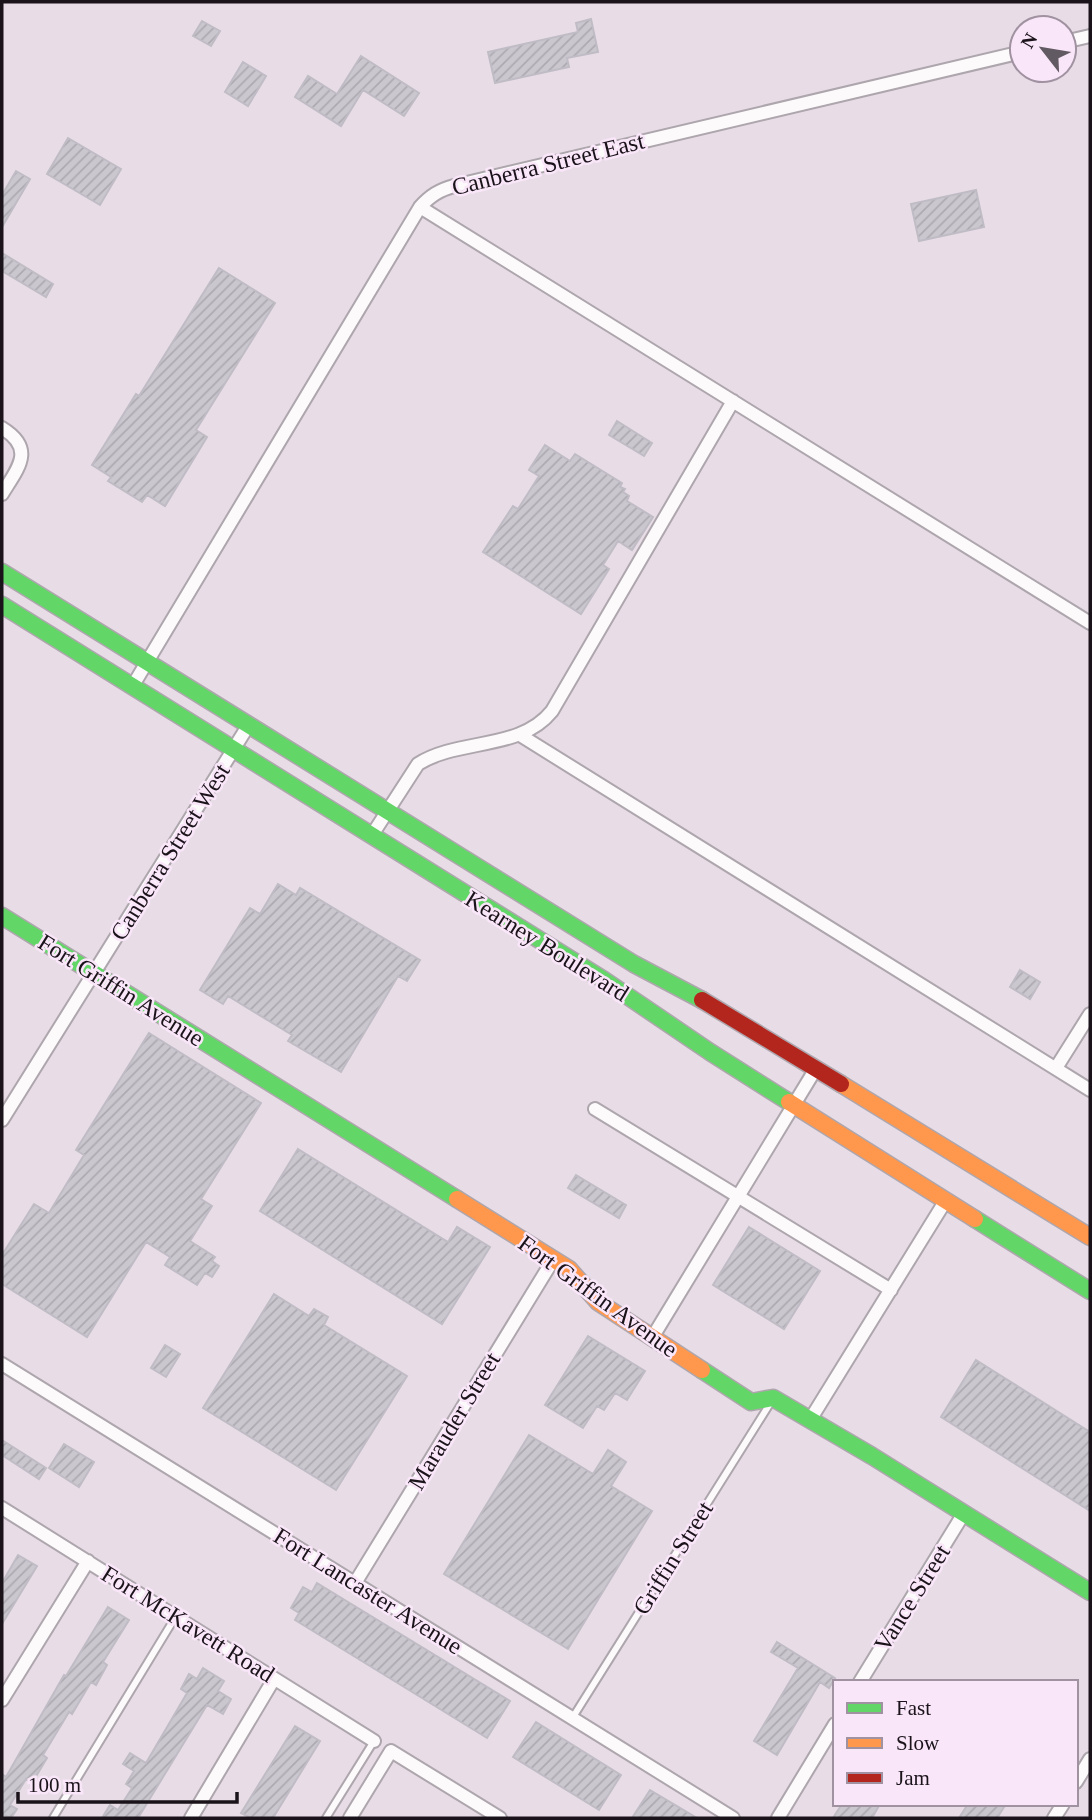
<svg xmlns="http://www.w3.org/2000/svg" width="1092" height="1820" font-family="'Times New Roman',serif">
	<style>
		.building { fill: url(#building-hatch); stroke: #c0bcc5; stroke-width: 2 }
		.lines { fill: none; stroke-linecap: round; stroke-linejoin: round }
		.lane-casing { stroke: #aea6ad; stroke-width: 10 }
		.street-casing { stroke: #aea6ad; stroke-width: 16 }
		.fast-casing { stroke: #aea6ad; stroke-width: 19 }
		.slow-casing { stroke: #aea6ad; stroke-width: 19 }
		.jam-casing { stroke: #aea6ad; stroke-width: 19 }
		.lane { stroke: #fcfafb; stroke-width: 6 }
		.street { stroke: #fcfafb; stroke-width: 12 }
		.fast { stroke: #63d668; stroke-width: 16 }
		.slow { stroke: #ff974d; stroke-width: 16 }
		.jam { stroke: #b3261e; stroke-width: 16 }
		.labels { text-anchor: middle; stroke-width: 5; stroke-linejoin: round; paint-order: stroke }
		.street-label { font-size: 24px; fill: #1a131a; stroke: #fae6f9 }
	</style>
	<defs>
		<pattern id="building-hatch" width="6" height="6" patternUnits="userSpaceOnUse" patternTransform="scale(1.75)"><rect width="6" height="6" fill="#cbc7cf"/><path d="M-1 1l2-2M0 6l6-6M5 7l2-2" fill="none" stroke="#aeaab1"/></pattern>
	</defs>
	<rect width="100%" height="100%" fill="#e8dde7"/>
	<path class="building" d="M591 19 598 52 567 58 569 67 495 83 488 52 578 32 576 23Z
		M202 21 220 31 211 46 193 36Z
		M361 56 419 93 404 116 363 90 341 126 295 97 308 76 337 94Z
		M243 62 266 76 248 106 225 92Z
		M68 138 121 169 100 205 47 174Z
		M16 171 30 179 2 227V195Z
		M976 190 984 227 919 241 911 204Z
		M2 253 53 284 46 297 2 271Z
		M219 268 275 303 196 430 207 437 165 506 147 495 142 502 108 481 111 477 92 465 136 394 139 396Z
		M617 421 652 443 644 456 609 435Z
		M545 445 570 461 575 454 622 483 620 487 625 489 623 492 629 496 627 501 653 517 632 550 618 541 603 565 609 569 581 614 483 552 513 506 518 509 539 476 529 470Z
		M278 884 296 895 300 888 420 960 407 981 398 976 341 1072 288 1041 292 1035 228 996 223 1004 200 990 250 908 260 914Z
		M1020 970 1040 982 1030 999 1010 987Z
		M149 1033 261 1103 201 1199 212 1206 190 1241 215 1257 212 1261 219 1266 212 1277 205 1273 197 1285 165 1265 170 1257 146 1242 87 1337 2 1284V1255L34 1204 49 1213 84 1155 76 1150Z
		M298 1149 448 1242 457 1227 490 1247 442 1324 260 1211Z
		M576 1175 626 1205 619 1218 568 1188Z
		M749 1227 820 1271 784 1329 713 1285Z
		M274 1294 309 1316 314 1309 328 1317 324 1325 407 1376 336 1490 203 1408Z
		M588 1336 645 1371 627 1400 615 1393 604 1410 597 1406 583 1428 545 1405Z
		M165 1345 180 1354 166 1377 151 1368Z
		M976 1360 1090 1432V1511L941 1417Z
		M529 1435 593 1474 608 1450 626 1462 611 1486 652 1511 568 1649 444 1574Z
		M2 1440 46 1468 39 1479 2 1455Z
		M64 1444 94 1462 79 1487 49 1468Z
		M18 1555 37 1566 2 1624V1583Z
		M317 1583 510 1701 487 1738 295 1620 299 1613 291 1608 303 1587 312 1592Z
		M108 1607 129 1620 103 1662 107 1665 96 1685 91 1682 72 1714 69 1712 43 1755 47 1758 32 1783 26 1779 10 1805 17 1809 11 1818 4 1815 2 1818V1774L6 1777 64 1675 66 1676Z
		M777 1642 835 1678 829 1688 820 1682 777 1755 754 1741 798 1668 771 1652Z
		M203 1668 224 1681 218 1691 231 1699 223 1714 207 1705 138 1818H102L110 1805 118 1810 132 1788 126 1784 134 1771 123 1764 130 1753 146 1763 187 1693 181 1689 189 1674 197 1679Z
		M536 1722 621 1775 599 1810 513 1757Z
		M295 1726 320 1741 273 1818H251L241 1813Z
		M650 1790 697 1818H632Z
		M842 1804H880L872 1818H833Z
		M968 1804H1006L997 1818H959Z"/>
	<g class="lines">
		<g class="lane-casing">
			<path id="lane" d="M573 1717 771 1402
				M53 1818 176 1616
				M326 1818 374 1741"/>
		</g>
		<g class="street-casing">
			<path id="street" d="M1064 42 1090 36
				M420 207 1090 623
				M2 428C36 449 18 468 2 494
				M132 687 420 207C430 196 439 190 454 186L1022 52
				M520 735 1090 1090
				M372 835 418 764C459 738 520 751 552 711L733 401
				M1056 1068 1090 1014
				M595 1109 891 1290
				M2 1120 248 726
				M652 1338 815 1070
				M2 1364 733 1818
				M810 1420 946 1200
				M2 1508 374 1741
				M355 1583 553 1260
				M860 1682 964 1513
				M2 1700 88 1561
				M1076 1782 1090 1759
				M191 1818 274 1679
				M350 1818 391 1751 500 1818
				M778 1818 835 1724
				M1054 1818 1063 1804"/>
		</g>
		<g class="fast-casing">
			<path id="fast" d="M2 572 634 964 702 1000
				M2 605 604 980 710 1052 789 1102
				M2 916 457 1199
				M975 1219 1090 1291
				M702 1370 751 1402 773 1398 872 1456 1090 1592"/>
		</g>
		<g class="slow-casing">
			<path id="slow" d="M841 1084 1090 1237
				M789 1102 975 1219
				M457 1199 569 1269 598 1302 702 1370"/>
		</g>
		<g class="jam-casing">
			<path id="jam" d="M702 1000 841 1084"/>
		</g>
		<use href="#lane" class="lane"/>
		<use href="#street" class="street"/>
		<use href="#fast" class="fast"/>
		<use href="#slow" class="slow"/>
		<use href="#jam" class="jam"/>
	</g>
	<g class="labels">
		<g class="street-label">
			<text transform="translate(548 164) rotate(-14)" y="8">Canberra Street East</text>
			<text transform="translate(170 852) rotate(-58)" y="8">Canberra Street West</text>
			<text transform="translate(547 946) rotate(32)" y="8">Kearney Boulevard</text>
			<text transform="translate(121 990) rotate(32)" y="8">Fort Griffin Avenue</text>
			<text transform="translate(598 1296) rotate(36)" y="8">Fort Griffin Avenue</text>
			<text transform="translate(454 1421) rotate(-59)" y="8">Marauder Street</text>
			<text transform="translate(673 1558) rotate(-58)" y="8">Griffin Street</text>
			<text transform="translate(368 1591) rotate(32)" y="8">Fort Lancaster Avenue</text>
			<text transform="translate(912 1598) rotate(-58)" y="8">Vance Street</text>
			<text transform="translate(188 1624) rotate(32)" y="8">Fort McKavett Road</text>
		</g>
	</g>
	<rect width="1092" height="1820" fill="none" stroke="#1a131a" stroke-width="7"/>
	<rect x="833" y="1680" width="245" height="126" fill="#fae6f9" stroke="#a092a0" stroke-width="2"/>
	<rect x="847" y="1703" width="35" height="10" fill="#63d668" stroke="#a092a0" stroke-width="2"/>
	<text x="896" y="1715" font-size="21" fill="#1a131a">Fast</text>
	<rect x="847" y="1738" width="35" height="10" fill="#ff974d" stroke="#a092a0" stroke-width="2"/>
	<text x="896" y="1750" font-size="21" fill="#1a131a">Slow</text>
	<rect x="847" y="1773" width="35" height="10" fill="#b3261e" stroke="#a092a0" stroke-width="2"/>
	<text x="896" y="1785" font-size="21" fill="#1a131a">Jam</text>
	<g transform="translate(1043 49) rotate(301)"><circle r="33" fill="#fae6f9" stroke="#a092a0" stroke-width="2"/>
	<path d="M0-5L12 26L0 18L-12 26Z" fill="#625a62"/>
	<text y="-10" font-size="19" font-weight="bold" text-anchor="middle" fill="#1a131a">N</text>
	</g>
	<path d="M18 1792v10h219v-10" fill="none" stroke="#1a131a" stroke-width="3.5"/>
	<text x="28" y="1792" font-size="21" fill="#1a131a" stroke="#fae6f9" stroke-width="5" paint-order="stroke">100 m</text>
</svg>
